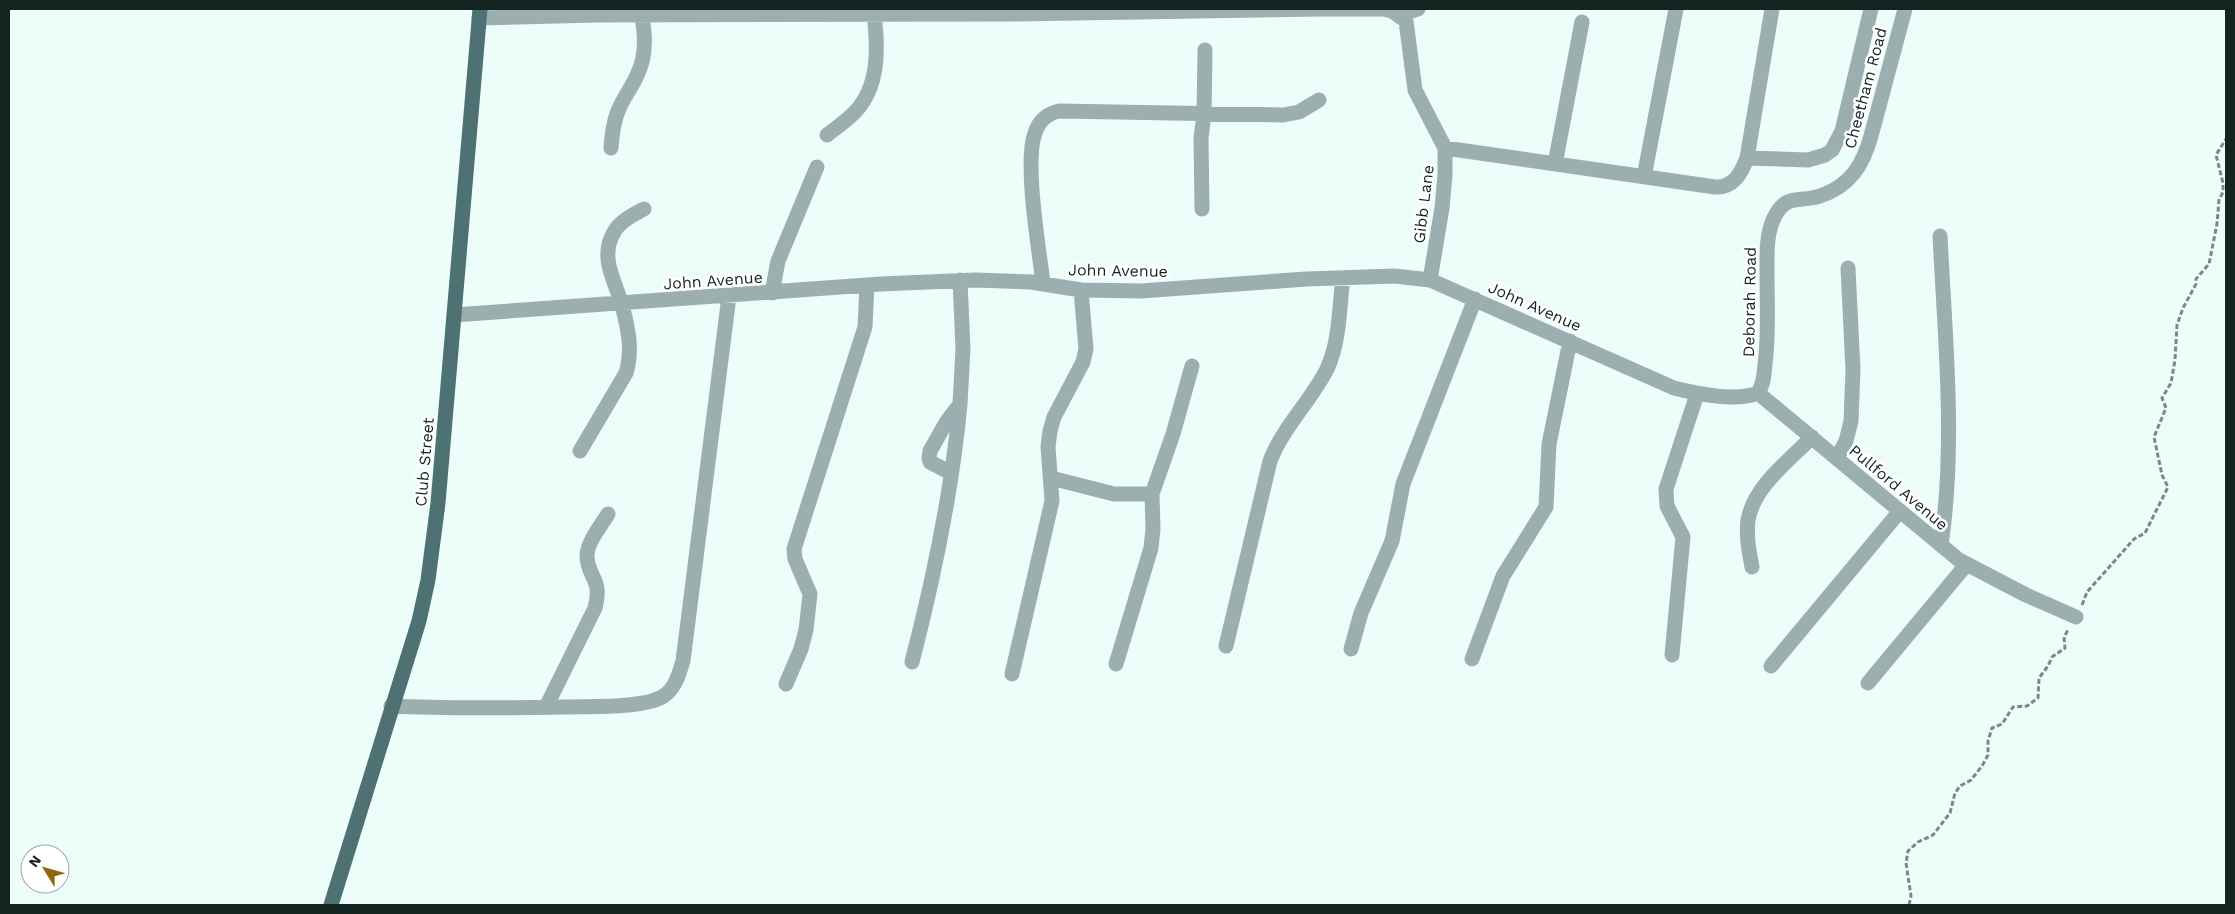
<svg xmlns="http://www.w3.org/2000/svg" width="2235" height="914" font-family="'Work Sans',sans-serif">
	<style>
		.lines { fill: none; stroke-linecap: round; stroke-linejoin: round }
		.path { stroke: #798a86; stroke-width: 3; stroke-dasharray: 5 2.5; stroke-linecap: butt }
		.minor { stroke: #9cafb0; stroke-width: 15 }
		.major { stroke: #4e7273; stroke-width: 15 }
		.labels { text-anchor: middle; stroke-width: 5; stroke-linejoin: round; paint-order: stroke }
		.street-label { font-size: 16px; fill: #132420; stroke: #fff }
	</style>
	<rect width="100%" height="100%" fill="#edfefa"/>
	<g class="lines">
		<path class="path" d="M2082 605 2087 592 2103 574 2134 539 2145 533 2168 487 2162 475 2154 437 2166 408 2162 398 2171 383 2175 360 2177 325 2183 308 2196 284V279L2209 264 2217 224 2219 200 2223 192V183L2216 155 2226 139
			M1909 905 1911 896 1906 863 1908 851 1918 842 1933 835 1950 813 1955 793 1960 786 1971 780 1982 766 1988 755V741L1992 728 2002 724 2013 707 2027 706 2038 698 2039 678 2048 666 2052 657 2065 648 2064 637 2068 630"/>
		<path class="minor" d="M1400 15 1418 9
			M479 18 597 15 1015 14 1324 9H1384L1392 11 1406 21 1415 90 1445 148V175L1442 208 1430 280
			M827 135C836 128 846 121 854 113 880 87 878 47 874 14
			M611 148C612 135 613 123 618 111 623 98 633 86 638 73 647 54 645 29 640 9
			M1445 148 1715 187C1733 188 1741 174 1747 158L1772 9
			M1747 158 1808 160 1825 155 1832 150 1842 131 1871 9
			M1555 164 1582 22
			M1644 177 1676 9
			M1202 209 1201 138 1204 114 1205 50
			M1940 236C1945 339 1956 443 1941 545
			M1043 283C1039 249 1024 162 1035 133 1039 120 1047 114 1059 111L1283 115 1299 112 1319 100
			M772 293 778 261 817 167
			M454 315 881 284 975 280 1031 282 1081 290 1141 291 1306 279 1395 276 1430 280 1674 388C1698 394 1735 402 1758 393
			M1758 393C1764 384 1764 374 1765 364 1769 334 1767 303 1767 273 1767 255 1766 237 1773 220 1785 192 1800 203 1820 196 1850 186 1863 165 1871 136L1905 9
			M1758 393 1959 560 2026 595 2076 617
			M580 451 626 373C633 350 628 328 622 305 615 281 599 257 614 232 620 221 633 215 644 209
			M1837 458 1846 441 1851 421 1853 370 1848 268
			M951 473 930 462 929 458 930 451 947 421 960 404 963 349 960 280
			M1051 478 1114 494H1152
			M1752 567C1749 551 1746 536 1748 520 1754 486 1789 461 1812 437
			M1226 646 1270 461C1283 427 1311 401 1327 369 1340 341 1339 308 1343 278
			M1351 649 1361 613 1392 541 1403 484 1475 299
			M1672 655 1683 537 1667 506 1666 489 1697 394
			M1472 659 1503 576 1546 507 1549 444 1570 341
			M912 662C934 577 952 491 960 404
			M1116 664 1151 548 1153 529 1152 494 1173 434 1192 366
			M1771 666 1900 511
			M1012 674 1052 501 1048 447 1050 431 1054 417 1083 362 1086 349 1081 290
			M1868 683 1966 565
			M786 684 801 649 806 630 810 594 795 559 794 549 865 327 867 285
			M391 706C449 709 506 708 564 707 588 706 647 709 665 695 676 687 679 673 683 661L729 296
			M546 707 595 608C603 578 587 577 587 556 587 542 601 526 608 514"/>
		<path class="major" d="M331 905 419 621 428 580 438 503 480 9"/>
	</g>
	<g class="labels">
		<g class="street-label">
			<text transform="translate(1865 88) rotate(-75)" y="6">Cheetham Road</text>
			<text transform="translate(1423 204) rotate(-83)" y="6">Gibb Lane</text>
			<text transform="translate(1118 270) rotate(1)" y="6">John Avenue</text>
			<text transform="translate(713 280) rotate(-4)" y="6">John Avenue</text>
			<text transform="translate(1749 302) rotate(-89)" y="6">Deborah Road</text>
			<text transform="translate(1535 306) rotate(24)" y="6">John Avenue</text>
			<text transform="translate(424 462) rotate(-85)" y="6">Club Street</text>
			<text transform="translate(1899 487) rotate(40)" y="6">Pullford Avenue</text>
		</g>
	</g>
	<rect width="2235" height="914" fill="none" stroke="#132420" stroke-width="20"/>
	<g transform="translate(45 869) rotate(307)"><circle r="24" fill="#ffffff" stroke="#a1a7a6"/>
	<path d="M0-4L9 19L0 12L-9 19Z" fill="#8c6a0b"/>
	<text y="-8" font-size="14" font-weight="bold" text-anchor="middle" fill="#132420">N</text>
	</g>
</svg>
